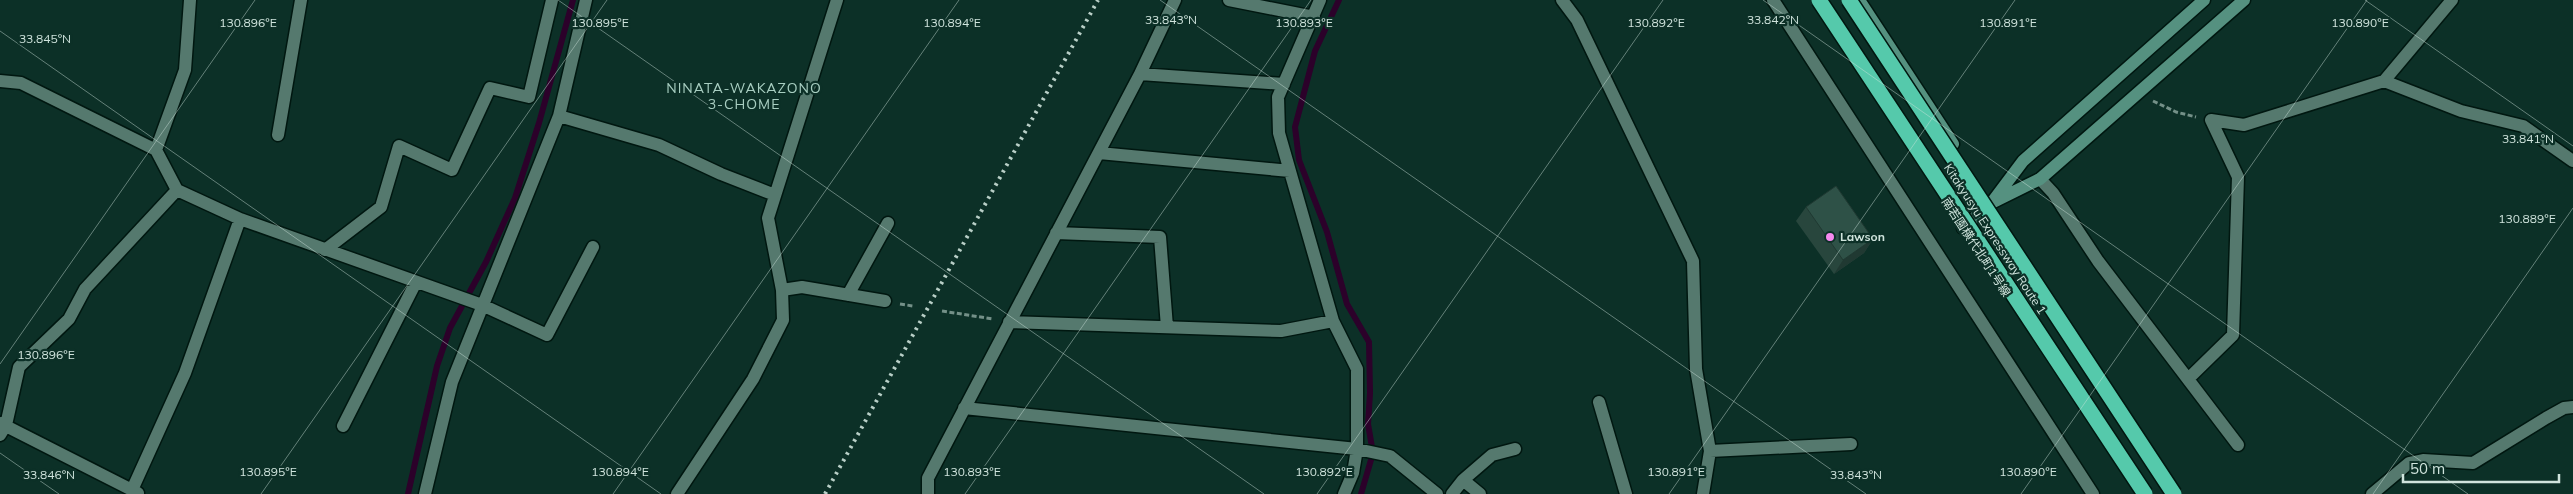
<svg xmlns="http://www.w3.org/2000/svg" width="2573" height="494" font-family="Mulish,'Noto Sans JP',sans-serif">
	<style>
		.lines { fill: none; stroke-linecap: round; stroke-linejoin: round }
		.stream { stroke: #2c012a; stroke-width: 6 }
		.street-casing { stroke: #001710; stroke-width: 15 }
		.secondary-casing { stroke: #001710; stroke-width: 15 }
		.path { stroke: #749088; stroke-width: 3; stroke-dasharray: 5 2.5; stroke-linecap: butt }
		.street { stroke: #55796e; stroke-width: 12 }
		.secondary { stroke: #559180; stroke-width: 12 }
		.rail { stroke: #b9cfc7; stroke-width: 4; stroke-dasharray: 2.5 5; stroke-linecap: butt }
		.highway-bridge-casing { stroke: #001710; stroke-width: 18; stroke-linecap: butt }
		.highway-bridge { stroke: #55c9ab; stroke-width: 15 }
		.wall { fill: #28463d }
		.shaded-wall { fill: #203932 }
		.building { fill: #2e5147; stroke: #203932 }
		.ticks { fill: none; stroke: #d0e4dd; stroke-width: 1; stroke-opacity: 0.45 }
		.poi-dot { fill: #f689ee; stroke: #0c3027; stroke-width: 2 }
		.labels { text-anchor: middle; stroke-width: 4.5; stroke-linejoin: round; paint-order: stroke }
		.poi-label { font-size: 12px; font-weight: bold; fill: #d0e4dd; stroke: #0c3027; text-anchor: start }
		.street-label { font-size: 12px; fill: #d0e4dd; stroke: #0c3027 }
		.neighbourhood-label { font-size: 14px; letter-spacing: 1px; fill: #a8cec1; stroke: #0c3027 }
		.ticks-label { font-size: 12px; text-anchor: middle; fill: #d0e4dd; stroke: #0c3027; stroke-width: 4.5; stroke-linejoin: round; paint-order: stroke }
	</style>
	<rect width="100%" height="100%" fill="#0c3027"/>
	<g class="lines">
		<path class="stream" d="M1339 0 1315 51 1295 127 1299 160 1327 232 1347 304 1369 342 1370 393 1368 424 1373 453 1361 494
			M408 494 437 366 450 328 486 262 515 198 539 123 573 0"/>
		<g class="street-casing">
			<path id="street" d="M1229 0 1314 17
				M1320 0 1278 97 1279 133 1333 321 1357 369V449L1353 473 1344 494
				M1562 0 1577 20 1693 261 1696 369 1710 451 1703 494
				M1773 0 2093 494
				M1140 74 1284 84
				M0 81 21 83 156 150 177 190 240 219 482 305 547 335 593 247
				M2384 81 2461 111 2523 126 2573 161
				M559 116 659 145 721 174 775 195
				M278 135 301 0
				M156 150 185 70 190 0
				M1099 153 1290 171
				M2040 179 2053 193 2098 261 2238 445
				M1056 233 1160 237 1167 327
				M325 250 381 207 399 146 452 170 490 88 529 97 552 0
				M782 290 802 287 885 301
				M848 295 888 223
				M1009 322 1281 331 1333 321
				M2189 378 2233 335 2238 177 2211 120 2244 125 2384 81 2452 0
				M1599 402 1626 494
				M964 408 1357 449 1390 456 1437 494
				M0 423 138 493
				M343 426 416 282
				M0 435 6 425 19 367 69 319 85 289 177 190
				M1710 451 1851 444
				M1463 480 1480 494
				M132 490 185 373 240 219
				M425 494 452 382 559 116 586 0
				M677 494 753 379 783 320 782 290 768 218 837 0
				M928 494V478L1140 74 1175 0
				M1452 494 1463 480 1492 455 1515 449
				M2372 494 2409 463 2423 460 2473 463 2546 418 2564 408 2573 407"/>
		</g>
		<g class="secondary-casing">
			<path id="secondary" d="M1859 0 1953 144
				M1993 201 2023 161 2204 0
				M1963 228 1991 203 2040 179 2244 0"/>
		</g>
		<path class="path" d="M2153 101 2176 112 2196 117
			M900 304 913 306
			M942 311 993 319"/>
		<use href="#street" class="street"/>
		<use href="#secondary" class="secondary"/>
		<path class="rail" d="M825 494 1098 0"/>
		<g class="highway-bridge-casing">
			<path id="highway-bridge" d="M1819 0 2145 494
				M1849 0 2174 494"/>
		</g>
		<use href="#highway-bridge" class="highway-bridge"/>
	</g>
	<path class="wall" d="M1806 207 1873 239 1864 253 1834 274 1796 221Z"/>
	<path class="shaded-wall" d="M1873 239 1864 253 1834 274 1843 260Z"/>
	<path class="building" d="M1836 186 1873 239 1843 260 1806 207Z"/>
	<path class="ticks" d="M558 0 1264 494M1160 0 1866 494M1763 0 2468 494M2365 0 2573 146M0 31 661 494M0 364 255 0M0 453 59 494M261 494 607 0M613 494 959 0M965 494 1311 0M1317 494 1663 0M1669 494 2015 0M2021 494 2367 0M2373 494 2573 208"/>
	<circle class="poi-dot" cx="1830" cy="237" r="5"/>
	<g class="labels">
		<g class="poi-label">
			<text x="1840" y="241">Lawson</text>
		</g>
		<g class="street-label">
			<text transform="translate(1995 239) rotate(57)" y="4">Kitakyusyu Expressway Route 1</text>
			<text transform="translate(1976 247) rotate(57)" y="4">南若園横代北町1号線</text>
		</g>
		<g class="neighbourhood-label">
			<text x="744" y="93">NINATA-WAKAZONO<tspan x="744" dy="16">3-CHOME</tspan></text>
		</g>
	</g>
	<g class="ticks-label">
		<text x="1171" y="24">33.843°N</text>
		<text x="1773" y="24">33.842°N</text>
		<text x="248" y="27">130.896°E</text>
		<text x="600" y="27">130.895°E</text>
		<text x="952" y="27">130.894°E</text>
		<text x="1304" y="27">130.893°E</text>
		<text x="1656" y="27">130.892°E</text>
		<text x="2008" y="27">130.891°E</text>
		<text x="2360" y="27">130.890°E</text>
		<text x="45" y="43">33.845°N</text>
		<text x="2528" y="143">33.841°N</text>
		<text x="2527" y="223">130.889°E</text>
		<text x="46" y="359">130.896°E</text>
		<text x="268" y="476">130.895°E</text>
		<text x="620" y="476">130.894°E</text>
		<text x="972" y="476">130.893°E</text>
		<text x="1324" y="476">130.892°E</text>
		<text x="1676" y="476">130.891°E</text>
		<text x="2028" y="476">130.890°E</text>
		<text x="49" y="479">33.846°N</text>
		<text x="1856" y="479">33.843°N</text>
	</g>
	<path d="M2403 474v8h156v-8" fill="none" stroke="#d0e4dd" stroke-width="2.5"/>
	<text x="2410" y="474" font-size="15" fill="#d0e4dd" stroke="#0c3027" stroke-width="4" paint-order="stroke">50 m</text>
</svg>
